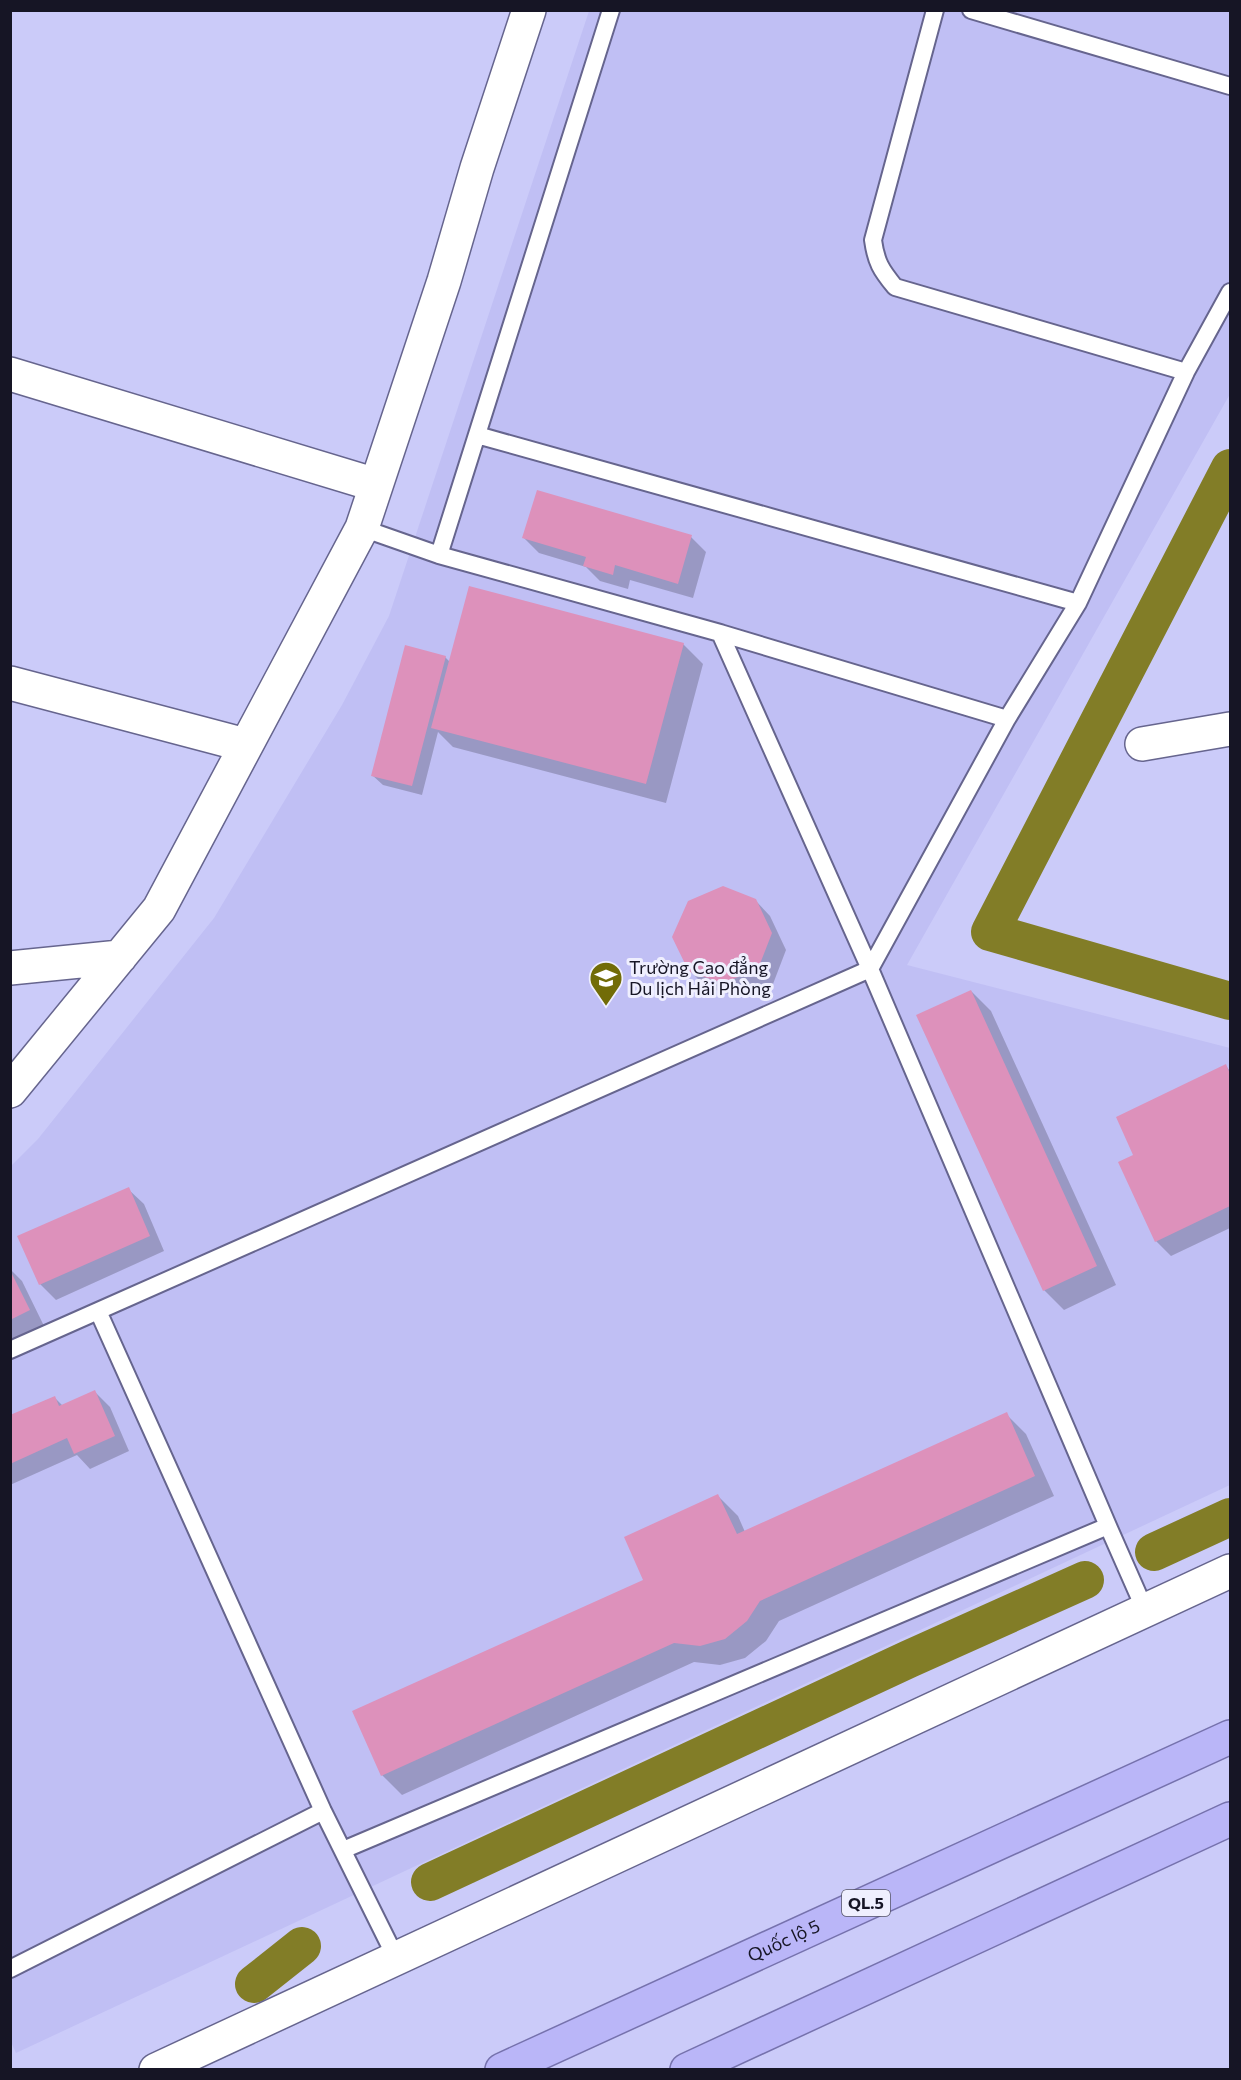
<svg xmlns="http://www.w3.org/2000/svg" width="1241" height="2080" font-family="Commissioner,sans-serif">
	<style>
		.built { fill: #c0bff4 }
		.shadow { fill: #0003 }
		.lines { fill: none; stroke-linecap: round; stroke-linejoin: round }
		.canal { stroke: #827d27; stroke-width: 38 }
		.building { fill: #dd91bb }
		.service-casing { stroke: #66658e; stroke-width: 20 }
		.minor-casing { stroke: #66658e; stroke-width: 36 }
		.trunk-casing { stroke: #7672ad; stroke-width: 36 }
		.service { stroke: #fff; stroke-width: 16 }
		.minor { stroke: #fff; stroke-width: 33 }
		.trunk { stroke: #bab6f8; stroke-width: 33 }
		.labels { text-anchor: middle; stroke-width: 6; stroke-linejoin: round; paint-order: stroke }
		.shield { fill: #efeffe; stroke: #575666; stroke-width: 1.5 }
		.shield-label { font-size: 16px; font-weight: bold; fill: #161525 }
		.poi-label { font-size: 18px; fill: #161525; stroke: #efeffe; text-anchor: start }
		.street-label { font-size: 18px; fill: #161525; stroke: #efeffe }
	</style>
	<rect width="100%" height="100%" fill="#cbcbf9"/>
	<path class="built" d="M589 11H1230V394L907 965 1230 1048V1485L16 2053 11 2042V1166L38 1139 214 918 342 705 389 616Z"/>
	<path class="shadow" d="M691 537 706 552 693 598 630 580 628 589 600 581 586 567 539 553 524 538Z
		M683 644 703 664 666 803 453 747 438 732 422 795 383 785 372 775 445 657 450 662Z
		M755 900 770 916 786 950 773 984 739 997 706 987 690 971Z
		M971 991 991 1011 1116 1285 1064 1310 1044 1290Z
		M1226 1066 1230 1071V1228L1171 1256 1156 1241 1135 1156Z
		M128 1189 144 1204 164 1251 56 1300 40 1284 19 1237Z
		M10 1269 22 1281 44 1326 10 1343Z
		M95 1392 110 1407 129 1451 90 1469 77 1455 10 1485V1417L54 1397 63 1406Z
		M1006 1414 1026 1434 1054 1496 779 1621 766 1641 745 1658 720 1665 694 1662 402 1795 382 1775 645 1580 718 1496 738 1516 745 1532Z"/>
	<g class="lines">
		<path class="canal" d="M1230 468 990 932 1230 1001
			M1154 1552 1230 1517
			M430 1882 909 1659 1085 1580
			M254 1984 302 1946"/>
	</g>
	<path class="building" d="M537 490 692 535 678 584 615 565 613 575 583 566 586 557 522 538Z
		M469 586 684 643 646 784 431 728Z
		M405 645 446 656 412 786 371 776Z
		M723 886 756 899 772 933 758 969 723 983 689 972 672 937 688 901Z
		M971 990 1097 1266 1043 1291 916 1015Z
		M1226 1064 1230 1074V1206L1155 1242 1118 1162 1133 1155 1116 1117Z
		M129 1187 150 1236 39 1285 17 1236Z
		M10 1270 30 1310 10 1320Z
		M95 1390 115 1436 74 1454 67 1438 10 1464V1415L55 1396 59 1406Z
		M1007 1412 1035 1476 760 1601 747 1621 725 1639 700 1646 674 1643 381 1776 352 1711 643 1580 624 1537 718 1494 737 1534Z"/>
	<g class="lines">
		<g class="service-casing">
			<path id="service" d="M935 10 873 240C876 262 881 270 895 287L1186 372
				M971 10 1230 86
				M477 435 1078 603
				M362 528 439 555 720 633 870 969
				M439 555 611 10
				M720 633 1007 719
				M870 969 1007 719 1078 603 1186 372 1230 292
				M10 1350 98 1311
				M343 1850 1108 1526
				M396 1958 323 1811 98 1311 870 969 1108 1526 1145 1610
				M10 1969 323 1811"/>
		</g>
		<g class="minor-casing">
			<path id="minor" d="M10 374 376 485
				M10 683 245 745
				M1142 744 1230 729
				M10 968 120 957
				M10 1091 159 909 362 528 444 281 477 168 529 10
				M156 2070 1230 1571"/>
		</g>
		<g class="trunk-casing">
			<g id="trunk">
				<path id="s1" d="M502 2070 1230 1737"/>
				<path d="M687 2070 1230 1819"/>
			</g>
		</g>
		<use href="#service" class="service"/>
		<use href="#minor" class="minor"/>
		<use href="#trunk" class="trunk"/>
	</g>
	<defs>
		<g id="university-pin" transform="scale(1.725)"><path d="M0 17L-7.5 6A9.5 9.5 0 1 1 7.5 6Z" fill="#726c07" stroke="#efeffe"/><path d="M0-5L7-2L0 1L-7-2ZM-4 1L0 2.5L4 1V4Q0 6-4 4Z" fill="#fff"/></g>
	</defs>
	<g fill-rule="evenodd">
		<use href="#university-pin" x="606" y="978"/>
	</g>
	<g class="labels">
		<rect class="shield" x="842" y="1890" width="48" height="26" rx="4.5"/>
		<g class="shield-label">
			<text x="866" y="1909">QL.5</text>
		</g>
		<g class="poi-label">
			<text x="629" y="974">Trường Cao đẳng<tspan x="629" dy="21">Du lịch Hải Phòng</tspan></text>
		</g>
		<g class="street-label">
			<text dy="6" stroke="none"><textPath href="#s1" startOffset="310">Quốc lộ 5</textPath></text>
		</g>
	</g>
	<rect width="1241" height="2080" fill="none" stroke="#161525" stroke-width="24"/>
</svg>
